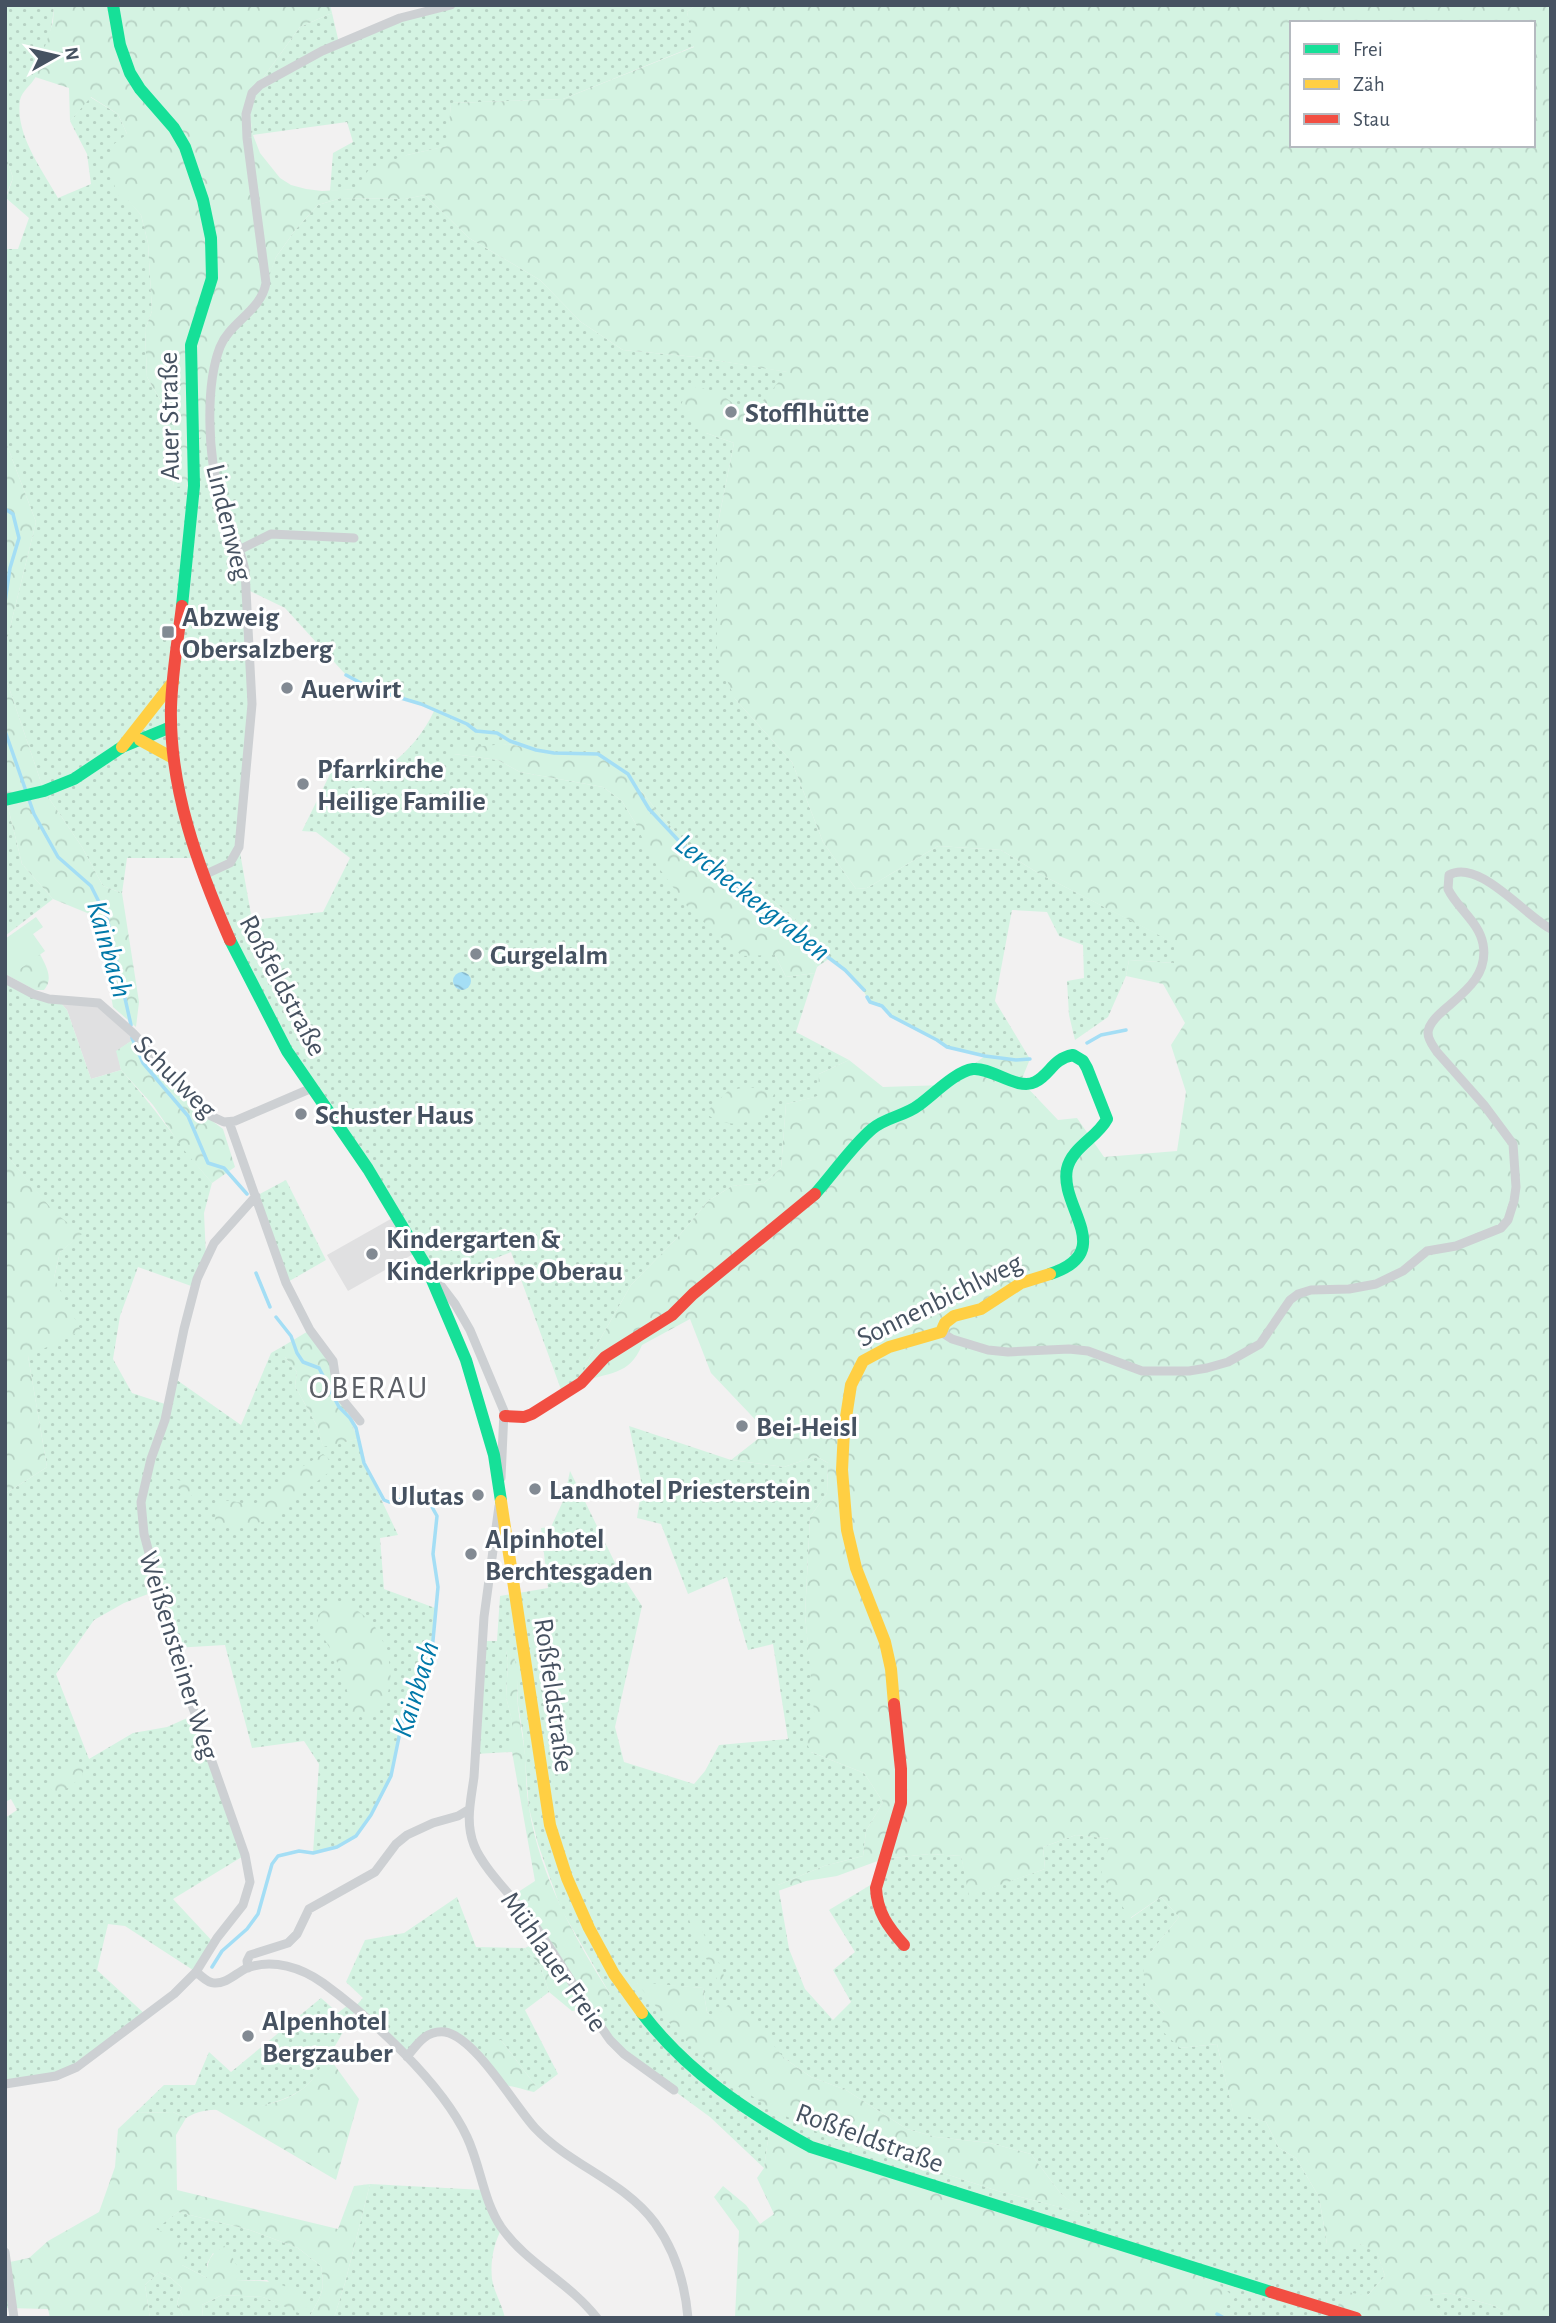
<svg xmlns="http://www.w3.org/2000/svg" width="1556" height="2323" font-family="'Alegreya Sans',sans-serif">
	<style>
		.education { fill: #e0e0e1 }
		.grass { fill: url(#grass-dots); fill-rule: evenodd }
		.forest { fill: url(#forest-crowns); fill-rule: evenodd }
		.pitch { fill: #d4f3e2 }
		.water { fill: url(#water-waves) }
		.lines { fill: none; stroke-linecap: round; stroke-linejoin: round }
		.stream { stroke: #a4def5; stroke-width: 3.5 }
		.street { stroke: #cdd0d3; stroke-width: 9 }
		.fast { stroke: #16e098; stroke-width: 12 }
		.slow { stroke: #ffcf43; stroke-width: 12 }
		.jam { stroke: #f24e42; stroke-width: 12 }
		.poi-dot { fill: #828a93; stroke: #fff; stroke-width: 2.5 }
		.labels { text-anchor: middle; stroke-width: 6; stroke-linejoin: round; paint-order: stroke }
		.poi-label { font-size: 28px; font-weight: bold; fill: #465261; stroke: #fff; text-anchor: start }
		.street-label { font-size: 28px; fill: #465261; stroke: #fff }
		.water-label { font-size: 30px; font-style: italic; fill: #0279a9; stroke: #fff }
		.quarter-label { font-size: 32px; letter-spacing: 2px; fill: #5c6067; stroke: #fff }
	</style>
	<defs>
		<pattern id="grass-dots" width="8" height="8" patternUnits="userSpaceOnUse" patternTransform="scale(1.75)"><rect width="8" height="8" fill="#d4f3e2"/><path d="M2 2h.1M6 6h.1" fill="none" stroke="#b7d2c4" stroke-width="1.8" stroke-linecap="round"/></pattern>
		<pattern id="forest-crowns" width="20" height="18" patternUnits="userSpaceOnUse" patternTransform="scale(1.75)"><rect width="20" height="18" fill="#d4f3e2"/><path d="M2 6a3 3 0 1 1 6 0M12 15a3 3 0 1 1 6 0" fill="none" stroke="#b7d2c4"/></pattern>
		<pattern id="water-waves" width="16" height="10" patternUnits="userSpaceOnUse" patternTransform="scale(1.75)"><rect width="16" height="10" fill="#a4def5"/><path d="M0 5q4-4 8 0t8 0" fill="none" stroke="#87b7ca"/></pattern>
	</defs>
	<rect width="100%" height="100%" fill="#f2f1f1"/>
	<path class="education" d="M59 1001H91L134 1039 117 1051 121 1070 91 1079 67 1010Z
		M396 1216 417 1252 348 1291 327 1255Z"/>
	<path class="grass" d="M5 5H54C53 26 45 59 35 78 31 85 22 91 20 100 15 135 42 169 58 198L91 184 87 154 70 121 90 97 118 114 127 134 126 197 141 215 148 243 152 311 145 330 147 377 174 424 177 448 173 487 211 410 220 347 266 283 276 257 296 229 318 205 341 198 405 199 425 195 469 238 540 280 581 322 623 350 696 357 788 372 750 417 722 396 706 433 734 443 717 528 735 699 792 762 823 842 856 889 867 888 938 846 1001 850 1038 873 1175 943 1174 963 1129 960 1126 976 1108 1017 1075 1040 1069 1015 1067 981 1084 978 1083 945 1059 936 1047 912 1012 910 995 1001 1030 1059 1016 1060 985 1056 947 1047 937 1040 891 1016 882 1005 870 1002 856 979 830 958 817 967 798 922 767 895 689 846 660 815 628 774 598 754 554 753 508 744 454 754 498 760 520 772 603 787 622 801 637 826 775 955 786 977 815 973 796 1032 849 1060 819 1074V1096L786 1104 781 1168 764 1183 732 1186 708 1201 678 1237 631 1285 586 1364 581 1383 563 1395 511 1252 449 1276 426 1266 287 1051 198 858H127L122 893 103 886 82 847 44 791 5 676V648L36 522 5 440V249H18L29 218 6 198 13 178 5 153ZM248 590 285 608 346 675 374 690 421 704 434 711C423 735 402 760 378 771L333 768 302 831 316 832 350 858 323 912 252 920 239 847 252 704Z
		M451 5H696L687 12 695 46 563 99 451 103 448 146 407 155 356 189 330 191 333 153 353 142 347 122 253 135 250 116 252 93 300 27 332 13 339 43 400 18Z
		M5 795 22 864 53 899 5 936Z
		M5 979 59 1001 67 1010 91 1079 121 1070C154 1106 180 1146 212 1183L204 1213 206 1256 194 1287 138 1267 120 1316 113 1359 132 1393 168 1405 174 1378 241 1425 271 1353 285 1345V1357L297 1372 295 1386 317 1426 323 1446 358 1439 364 1463 398 1535 380 1538 384 1589 435 1608 432 1651 421 1679 406 1703 391 1776 371 1815 356 1836 337 1847 313 1853 319 1764 304 1741 252 1748 225 1645 174 1648 159 1590 124 1603 94 1620 56 1674 89 1759 133 1733 167 1727 194 1715 245 1855 173 1899 214 1943 196 1972 125 1926 108 1924 97 1970 147 2016 77 2067 5 2084V1818L17 1810 11 1799 5 1802V1494L47 1467 28 1356 54 1278 60 1252 81 1234 54 1213 5 1153Z
		M286 1180 326 1260 286 1283 256 1196Z
		M629 1426 731 1460 784 1467 816 1456 828 1463 827 1493 810 1517 805 1615 816 1722 811 1752 864 1773 883 1802 866 1831 863 1856 824 1866 778 1885 789 1949 805 1989 833 2020 851 2002 833 1970 855 1952 829 1910 877 1881 883 1859 929 1854 961 1856 970 1895 1045 1869 1043 1847 1076 1835 1112 1839 1131 1918 1161 1897 1179 1917 1150 1953 1146 1993 1164 2013 1180 2048 1217 2044 1233 2111 1266 2122 1279 2148 1296 2158 1319 2197 1327 2244H1360L1377 2252 1385 2276 1367 2296 1356 2318H1240L1219 2308 1234 2298 811 2147 770 2126 764 2168 710 2117 624 2054 589 2009 610 1994 561 1909 538 1844 529 1808 523 1735 518 1705 517 1680 506 1650 508 1661 506 1697 512 1720V1752L475 1754 482 1641H497L500 1596 548 1588 541 1528 551 1527 564 1499 570 1471 618 1569 642 1606 615 1727 624 1762 694 1784 705 1771 719 1745 788 1739 773 1644 748 1650 727 1577 688 1594 661 1524 637 1518 642 1485ZM637 1983 703 1988 707 2012 714 2020 732 2002 784 2058 811 2077 846 2090 907 2129 936 2137 990 2143 1031 2154 1061 2194 1087 2214 998 2191 819 2133Z
		M457 1897 476 1947 525 1948 540 1965 549 1992 525 2010 558 2074 538 2089 501 2040 484 2063 457 2038 435 2033 407 2057 356 2010C344 2029 322 2073 305 2087 291 2099 257 2109 239 2110 220 2110 203 2107 186 2118L173 2112 135 2113 164 2085H195L209 2052 231 2072 321 1998 338 2013 349 2004 354 2008 363 1998 346 1982 365 1940 404 1933Z
		M370 2184 484 2190 502 2228C494 2243 490 2261 492 2279 494 2292 502 2304 505 2318H334L345 2283Z
		M178 2212 250 2230 298 2248 321 2266C326 2294 320 2295 309 2318H203L202 2305 222 2295 263 2297 301 2313 267 2280 236 2281 213 2253 207 2264V2278L182 2265 155 2229Z
		M159 2272 171 2278 182 2288 177 2303 184 2318H150L145 2285Z
		M1449 2293 1495 2306 1515 2318H1444L1422 2296Z"/>
	<path class="forest" d="M54 5H330L332 13 300 27 252 93 250 116 253 135 260 153 280 178 291 185 306 189 322 191 355 189 370 168 407 155 447 146 451 103 563 99 694 47 687 12 696 5H1551V2318H1515L1495 2306 1449 2293 1423 2296 1444 2318H1356L1336 2312 1343 2291 1367 2296 1385 2276 1377 2253 1360 2244 1340 2257 1327 2244 1319 2197 1296 2158 1279 2148 1266 2122 1233 2112 1217 2044 1180 2048 1161 2030 1164 2013 1146 1993 1143 1968 1150 1953 1179 1917 1161 1897 1130 1918 1101 1874 1111 1839 1076 1835 1043 1847 1045 1869 969 1896 961 1856 929 1854 883 1859 837 1876 806 1881 778 1891V1885L824 1866 863 1856 866 1831 883 1802 864 1773 811 1752 805 1740 815 1722 805 1615 810 1517 827 1493 828 1463 816 1456 784 1467 731 1460 767 1432 711 1373 690 1319 642 1345C629 1377 608 1371 581 1383L586 1364 631 1285 678 1237 708 1201 732 1186 764 1183 781 1168 786 1104 818 1096 819 1074 849 1060 883 1087 945 1085 985 1056 1016 1060 1030 1059 1021 1081 1058 1120 1077 1118 1104 1157 1177 1151 1186 1092 1171 1045 1185 1023 1163 984 1126 976 1129 960 1174 963V943L1038 873 1001 850 938 846 867 888 856 889 823 842 792 762 735 699 717 657V528L734 443 706 433 680 409 684 396 697 386 722 395 750 416 787 372 696 357 623 350 581 322 540 280 469 238 425 195 405 199 341 198 318 205 296 229 276 257 264 291 232 328 216 363 212 430 194 442V486L173 487 177 448 174 424 147 377 145 330 152 311 148 243 141 215 126 198 119 196 106 166 114 144 127 134 118 114 91 97 70 121 69 88 35 77 53 22ZM1292 23H1533V145H1292Z
		M5 153 13 178 5 198Z
		M5 440 36 522 5 648Z
		M5 676 44 791 82 847 103 886 122 893 139 1002 136 1027 113 1007 97 917 53 899 22 864 5 795Z
		M508 744 554 753 598 754 628 774 660 815 689 846 767 895 798 922 817 967 815 973 786 977 775 955 742 956 690 910 650 856 637 826 622 801 603 787 520 772 498 760 454 754 456 748Z
		M40 954C46 966 54 979 44 990H35L5 974V969L10 975Z
		M134 1039 195 1108 223 1129 235 1167 212 1183 183 1149 153 1105 121 1070 116 1051Z
		M749 1087 775 1092C772 1098 768 1107 763 1112 746 1129 722 1126 705 1113L729 1090Z
		M5 1153 54 1212 82 1234 60 1252 54 1278 81 1331 28 1356 47 1467 5 1494Z
		M310 1330 328 1353 337 1388 358 1439 323 1447 317 1426 295 1386 297 1372 285 1357V1345Z
		M323 1454 330 1460 328 1473 289 1503 279 1515 262 1522 223 1528 215 1521C220 1486 236 1508 256 1503 273 1498 282 1483 295 1472 304 1465 313 1460 323 1454Z
		M171 1478 188 1483 206 1499 201 1501 167 1482Z
		M348 1603 373 1623 388 1651 391 1681 384 1707 368 1719 351 1714C348 1681 336 1655 317 1628L318 1615 330 1604Z
		M510 1649C521 1666 516 1688 518 1707 520 1723 523 1738 525 1755 526 1772 526 1791 529 1808 540 1876 574 1937 610 1994 600 2006 587 2009 572 2011L549 1992 540 1965 525 1948 544 1939 512 1896 535 1881 512 1752V1721L506 1697 508 1661 506 1650Z
		M74 1763 84 1767 82 1777 61 1793H52L49 1781Z
		M687 1914 700 1927 723 1971 724 1978 718 1981 696 1939Z
		M636 1982 703 1988 707 2012 714 2019 732 2001 754 2021 784 2058 811 2077 846 2090 907 2129 936 2137 990 2143 1031 2154 1061 2194 1090 2215 998 2191 819 2133 768 2107 727 2079 677 2032Z
		M501 2040 538 2089 534 2092C523 2090 514 2085 503 2086L484 2063 491 2041Z
		M328 2056 359 2099 336 2180 215 2109C245 2109 281 2107 305 2087 314 2080 321 2066 328 2056Z
		M173 2112 186 2118 176 2135 177 2190 338 2229 354 2186 370 2184 345 2283 334 2318H309C320 2295 326 2294 321 2266L298 2248 250 2230 178 2212 156 2229 172 2236 188 2249 182 2265 207 2278C206 2260 211 2254 226 2245L236 2264 237 2281C272 2281 282 2279 309 2304L301 2314 263 2297 222 2295 202 2305 203 2318H184L177 2303 182 2288 171 2278 159 2272 145 2285 150 2318H50L48 2309 5 2308V2263L29 2258 48 2241 99 2212 115 2167 118 2129 135 2113Z
		M770 2125 784 2134 1206 2273 1235 2298 1220 2308 1240 2318 1124 2316 1120 2318H735L739 2231 714 2197 723 2186 746 2205 760 2224 774 2214 757 2178 764 2168Z"/>
	<path class="pitch" d="M36 917 43 927 33 934 45 951 10 976 5 969V939Z"/>
	<path class="water" d="M453 981a9 9 0 1 1 18 0a9 9 0 1 1-18 0Z"/>
	<g class="lines">
		<path class="stream" d="M5 509 13 514 19 538 10 568 5 602
			M346 675 374 690 421 704 467 724 476 731 497 733 510 741 536 750 554 753 598 754 628 774 649 809 693 856 845 970 864 990
			M5 731 34 814 58 857 91 886 107 918 131 1025
			M867 997 870 1002 882 1006 891 1016 937 1040 947 1047 985 1056 1016 1060 1030 1059
			M132 1038 143 1063 188 1116 208 1163 224 1168 247 1194
			M1087 1043 1101 1035 1126 1030
			M256 1273 270 1307
			M212 1967 222 1951 247 1929 258 1914 272 1864 278 1856 299 1851 313 1853 337 1847 356 1836 371 1815 391 1776 406 1703 421 1679 432 1651 438 1587 433 1554 437 1516 428 1500 420 1495 389 1502 384 1500 364 1463 356 1428 350 1418 339 1407 319 1368 303 1362 297 1353 291 1336 276 1317
			M1217 2314 1224 2318"/>
		<path class="street" d="M241 549 271 534 354 538
			M204 875 230 863 239 847 252 704 245 571C240 545 227 522 220 496 208 456 205 386 220 347 230 322 261 311 266 283L247 138 246 114 252 93 260 85 322 51 400 18 451 5
			M5 979 33 994 49 999 99 1003 133 1033 211 1116 224 1122 235 1121 312 1088
			M229 1122 286 1283 310 1330 333 1361 337 1388 342 1399 360 1421
			M436 1279 455 1304 470 1330 504 1411 501 1478
			M941 1332 952 1339 988 1350 1008 1352 1069 1349 1088 1351 1142 1371H1189L1207 1368 1228 1362 1260 1344 1290 1300 1298 1294 1311 1290 1349 1289 1376 1284 1403 1271 1427 1251 1456 1246 1501 1228 1508 1220 1514 1201 1516 1187 1513 1144 1484 1105 1437 1052C1433 1046 1428 1040 1428 1033 1429 1008 1492 991 1483 944 1479 922 1457 908 1448 889L1449 875C1479 858 1525 916 1551 929
			M499 1506 484 1617 474 1777C471 1800 465 1822 474 1845 483 1869 516 1900 533 1923 560 1961 583 2002 610 2040L624 2054 674 2090
			M248 1968 247 1961 250 1955 288 1943 297 1934 309 1909 375 1872 396 1844 407 1835 433 1823 458 1816 468 1810
			M196 1972C202 1976 207 1983 214 1983 227 1984 236 1973 247 1968 273 1958 302 1968 323 1983 371 2018 442 2083 467 2137 481 2167 483 2200 501 2227 527 2264 569 2282 597 2318
			M407 2057C417 2044 426 2030 445 2032 475 2037 514 2105 535 2128 571 2166 624 2181 655 2223 676 2252 685 2283 688 2318
			M5 2084 56 2076 77 2067 174 1994 196 1972 217 1938 243 1905 250 1882 245 1855 181 1674 144 1534 141 1502 151 1459 165 1420 184 1329 197 1279 214 1243 256 1196
			M5 2252 14 2318"/>
		<path class="fast" d="M113 5 120 45 130 73 140 89 174 128 185 147 203 200 211 238 212 278 191 345 194 486 182 606
			M5 800 44 791 74 779 122 747 171 727
			M230 940 287 1051 368 1169 426 1266 466 1360 494 1455 501 1501
			M815 1194C833 1174 852 1146 872 1129 886 1117 905 1116 919 1105 933 1095 956 1071 973 1069 991 1067 1018 1091 1035 1082 1051 1074 1052 1059 1073 1055L1083 1061 1087 1068 1107 1119C1097 1138 1072 1147 1067 1169 1059 1207 1118 1252 1050 1274
			M642 2013C687 2072 747 2112 811 2147L1271 2292"/>
		<path class="slow" d="M140 740 173 758
			M122 747 173 682
			M501 1501 550 1825 567 1878 589 1928 614 1974 642 2013
			M894 1704 891 1669 885 1642 856 1568 847 1530 842 1470 844 1430 851 1385 863 1361 889 1347 941 1332 945 1323 954 1316 981 1309 1021 1283 1050 1274"/>
		<path class="jam" d="M182 606C178 639 172 674 171 707 169 788 198 867 230 940
			M505 1416 524 1417 532 1414 581 1383 605 1357 672 1315 693 1294 815 1194
			M894 1704 901 1769V1803L876 1888C877 1912 888 1927 904 1945
			M1271 2292 1356 2318"/>
	</g>
	<g class="poi-dot">
		<circle cx="731" cy="412" r="7"/>
		<rect x="161" y="625" width="14" height="14" rx="3.5"/>
		<circle cx="287" cy="688" r="7"/>
		<circle cx="303" cy="784" r="7"/>
		<circle cx="476" cy="954" r="7"/>
		<circle cx="301" cy="1114" r="7"/>
		<circle cx="372" cy="1254" r="7"/>
		<circle cx="742" cy="1426" r="7"/>
		<circle cx="535" cy="1489" r="7"/>
		<circle cx="478" cy="1495" r="7"/>
		<circle cx="471" cy="1554" r="7"/>
		<circle cx="248" cy="2036" r="7"/>
	</g>
	<g class="labels">
		<g class="poi-label">
			<text x="745" y="422">Stofflhütte</text>
			<text x="182" y="626">Abzweig<tspan x="182" dy="32">Obersalzberg</tspan></text>
			<text x="301" y="698">Auerwirt</text>
			<text x="317" y="778">Pfarrkirche<tspan x="317" dy="32">Heilige Familie</tspan></text>
			<text x="490" y="964">Gurgelalm</text>
			<text x="315" y="1124">Schuster Haus</text>
			<text x="386" y="1248">Kindergarten &amp;<tspan x="386" dy="32">Kinderkrippe Oberau</tspan></text>
			<text x="756" y="1436">Bei-Heisl</text>
			<text x="549" y="1499">Landhotel Priesterstein</text>
			<text x="464" y="1505" text-anchor="end">Ulutas</text>
			<text x="485" y="1548">Alpinhotel<tspan x="485" dy="32">Berchtesgaden</tspan></text>
			<text x="262" y="2030">Alpenhotel<tspan x="262" dy="32">Bergzauber</tspan></text>
		</g>
		<g class="street-label">
			<text transform="translate(168 416) rotate(-91)" y="10">Auer Straße</text>
			<text transform="translate(230 522) rotate(76)" y="10">Lindenweg</text>
			<text transform="translate(284 985) rotate(62)" y="10">Roßfeldstraße</text>
			<text transform="translate(176 1076) rotate(45)" y="10">Schulweg</text>
			<text transform="translate(939 1299) rotate(-26)" y="10">Sonnenbichlweg</text>
			<text transform="translate(180 1655) rotate(73)" y="10">Weißensteiner Weg</text>
			<text transform="translate(555 1695) rotate(82)" y="10">Roßfeldstraße</text>
			<text transform="translate(555 1961) rotate(55)" y="10">Mühlauer Freie</text>
			<text transform="translate(870 2137) rotate(20)" y="10">Roßfeldstraße</text>
		</g>
		<g class="water-label">
			<text transform="translate(753 897) rotate(38)" y="10">Lercheckergraben</text>
			<text transform="translate(110 949) rotate(74)" y="10">Kainbach</text>
			<text transform="translate(415 1689) rotate(-73)" y="10">Kainbach</text>
		</g>
		<g class="quarter-label">
			<text x="369" y="1398">OBERAU</text>
		</g>
	</g>
	<rect width="1556" height="2323" fill="none" stroke="#465261" stroke-width="14"/>
	<rect x="1290" y="21" width="245" height="126" fill="#ffffff" stroke="#b5bac0" stroke-width="2"/>
	<rect x="1304" y="44" width="35" height="10" fill="#16e098" stroke="#b5bac0" stroke-width="2"/>
	<text x="1353" y="56" font-size="21" fill="#465261">Frei</text>
	<rect x="1304" y="79" width="35" height="10" fill="#ffcf43" stroke="#b5bac0" stroke-width="2"/>
	<text x="1353" y="91" font-size="21" fill="#465261">Zäh</text>
	<rect x="1304" y="114" width="35" height="10" fill="#f24e42" stroke="#b5bac0" stroke-width="2"/>
	<text x="1353" y="126" font-size="21" fill="#465261">Stau</text>
	<g transform="translate(56 56) rotate(82)" stroke="#ffffff" stroke-width="5" paint-order="stroke">
	<path d="M0-5L12 26L0 18L-12 26Z" fill="#465261"/>
	<text y="-10" font-size="19" font-weight="bold" text-anchor="middle" fill="#465261">N</text>
	</g>
</svg>
